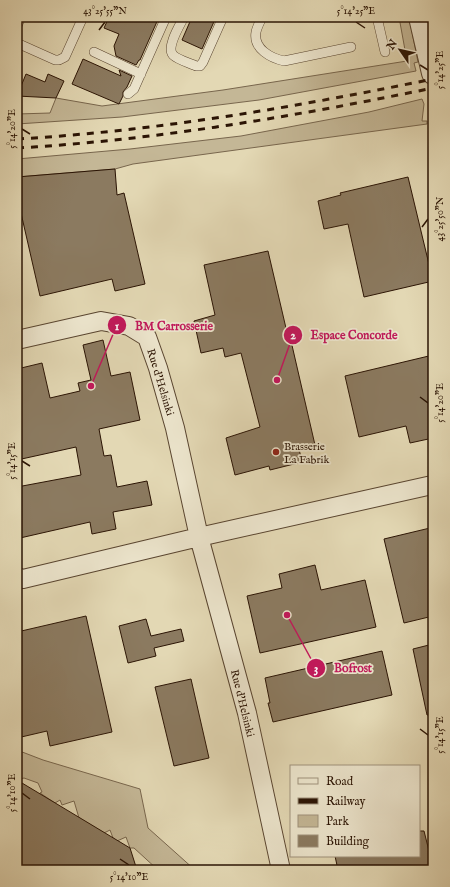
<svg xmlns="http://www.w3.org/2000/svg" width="450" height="887" font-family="'IM FELL English',serif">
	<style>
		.green { fill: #c4b796; stroke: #78664d }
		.building { fill: #8b7a60; stroke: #2b1404 }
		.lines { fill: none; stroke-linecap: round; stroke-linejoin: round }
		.service-casing { stroke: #594530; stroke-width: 10 }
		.minor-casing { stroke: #594530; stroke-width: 20 }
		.tertiary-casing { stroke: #594530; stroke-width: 24 }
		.service { stroke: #ede6ce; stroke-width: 9 }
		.minor { stroke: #ede6ce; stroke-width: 18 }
		.tertiary { stroke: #ede6ce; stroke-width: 22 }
		.rail { stroke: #2b1404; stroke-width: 3; stroke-dasharray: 7 7; stroke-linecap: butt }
		.ticks { fill: none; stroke: #2b1404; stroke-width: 1.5 }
		.poi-dot { fill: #8f2418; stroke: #ede6ce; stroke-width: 1.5 }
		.labels { text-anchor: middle; stroke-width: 3.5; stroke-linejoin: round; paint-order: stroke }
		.street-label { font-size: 11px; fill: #2b1404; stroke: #ede6ce }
		.poi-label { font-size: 11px; fill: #2b1404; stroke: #ede6ce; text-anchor: start }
		.leader { fill: none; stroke: #c2185b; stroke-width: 1.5 }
		.callout-dot { fill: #c2185b; stroke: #ede6ce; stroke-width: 1.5 }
		.mark-label { font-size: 12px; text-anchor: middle; font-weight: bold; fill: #fff }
		.callout-label { font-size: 12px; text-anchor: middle; font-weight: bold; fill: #c2185b; stroke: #ede6ce; stroke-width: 3.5; stroke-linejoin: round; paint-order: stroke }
		.neatline { fill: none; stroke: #2b1404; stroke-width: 1.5 }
		.ticks-label { font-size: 10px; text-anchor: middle; fill: #2b1404 }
	</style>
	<rect width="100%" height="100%" fill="#e3d8b4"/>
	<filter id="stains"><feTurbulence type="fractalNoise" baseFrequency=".005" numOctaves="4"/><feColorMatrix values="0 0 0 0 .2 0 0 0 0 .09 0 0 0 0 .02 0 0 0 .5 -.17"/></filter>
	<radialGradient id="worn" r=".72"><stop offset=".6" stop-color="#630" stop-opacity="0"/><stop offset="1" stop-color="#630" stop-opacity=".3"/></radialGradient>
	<path class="green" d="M399 17H409L418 62 414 63 416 71 259 100 122 117 17 124V114L50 113 56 98 102 106 223 90 407 61Z
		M422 99 424 104 422 121H427V124L133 164 115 169 17 177V159L130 149 241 136 369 112Z
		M17 750 43 760 140 789 148 828 195 870H158L134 848H130L126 837 117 841 113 838 110 830 104 833 79 818 74 801 62 805 60 800 55 803 40 793 42 792 38 783 24 778 17 780Z"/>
	<path class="building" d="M109 17H159L140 60H139L136 65 116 56 114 46 119 34 104 28Z
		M192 17H216L202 49 182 40Z
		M83 59 121 76 119 70 132 76 127 87 123 92V96L119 104 72 84Z
		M26 74 45 82 48 74 64 81 56 98 17 96Z
		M115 169 117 195 124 193 145 284 115 291 112 279 40 296 18 200 17 177Z
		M408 177 433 281 364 297 348 224 324 229 318 201 341 195 340 193Z
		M268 251 289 341H291L315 445 299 449 302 462 270 470 269 466 235 475 226 438 260 427 241 353 225 357 223 348 201 353 194 321 215 315 204 265Z
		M103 340 111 376 130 372 140 420 99 429 104 456 111 455 117 487 147 481 152 505 113 512 116 529 92 534 90 522 20 538 17 524V487L81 475 76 447 17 460V369L42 363 50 398 80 391 78 383 91 380 83 345Z
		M433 355V438L410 443 406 426 359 437 345 376Z
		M430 528 433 537V616L404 623 384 539Z
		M315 565 321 590 365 580 376 627 260 653 247 596 282 588 279 574Z
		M86 616 112 732 50 746 47 731 17 738V632Z
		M146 619 151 636 181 629 184 641 154 648 156 656 128 663 119 626Z
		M433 644V715H427L413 649Z
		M382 651 392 695 273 722 268 703H270L265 678Z
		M191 679 209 758 174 766 155 687Z
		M17 780 130 848 137 870H17Z
		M419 831H424L433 867 422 870H338L335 856H419Z"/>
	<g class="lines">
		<g class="service-casing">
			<path id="service" d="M184 17C180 25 166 47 173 55 178 60 190 63 196 66H200L203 62 223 17
				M262 17C260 22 257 27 256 32 253 49 271 58 284 61L351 47
				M377 17 385 52
				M17 26 21 17
				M17 43 55 60H59L65 57 83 17
				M94 52 141 74
				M128 94 134 89 166 17"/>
		</g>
		<g class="minor-casing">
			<path id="minor" d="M17 340 101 321 129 326 147 337 158 368 175 428 199 537 247 713 281 870
				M17 577 23 579 199 537 432 485"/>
		</g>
		<g class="tertiary-casing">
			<path id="tertiary" d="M420 17 433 73"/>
		</g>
		<use href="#service" class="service"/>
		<use href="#minor" class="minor"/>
		<use href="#tertiary" class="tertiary"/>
		<path class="rail" d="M17 139C157 131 295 107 433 79
			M17 148C157 140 296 116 433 88"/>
	</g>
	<path class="ticks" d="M356 22 365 28M99 30 105 22M420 65 428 70M22 129 30 134M422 227 428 219M420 397 428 403M22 461 30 466M420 729 428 735M22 793 30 799M120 859 129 865"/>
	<circle class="poi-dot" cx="276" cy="452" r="4"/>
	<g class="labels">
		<g class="street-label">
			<text transform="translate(161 382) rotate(73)" y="4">Rue d'Helsinki</text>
			<text transform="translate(243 703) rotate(76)" y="4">Rue d'Helsinki</text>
		</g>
		<g class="poi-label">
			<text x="284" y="450">Brasserie<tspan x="284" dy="13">La Fabrik</tspan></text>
		</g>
	</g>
	<path class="leader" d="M91 386L117 325M277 380L293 335M287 615L316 668"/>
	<g class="callout-dot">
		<circle cx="91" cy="386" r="4"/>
		<circle cx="277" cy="380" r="4"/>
		<circle cx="287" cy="615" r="4"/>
		<circle cx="117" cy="325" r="10"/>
		<circle cx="293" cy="335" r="10"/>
		<circle cx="316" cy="668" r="10"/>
	</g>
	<g class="mark-label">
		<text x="117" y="330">1</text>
		<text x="293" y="339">2</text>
		<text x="316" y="672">3</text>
	</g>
	<g class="callout-label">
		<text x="174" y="330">BM Carrosserie</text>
		<text x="354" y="339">Espace Concorde</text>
		<text x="353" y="672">Bofrost</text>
	</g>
	<rect width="450" height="887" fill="none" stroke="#e3d8b4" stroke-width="44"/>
	<rect x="290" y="765" width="130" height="92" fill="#ede6ce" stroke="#9f927d"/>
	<rect x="298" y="778" width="20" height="6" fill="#ede6ce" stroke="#9f927d"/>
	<text x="326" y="785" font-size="12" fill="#2b1404">Road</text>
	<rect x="298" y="798" width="20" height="6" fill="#2b1404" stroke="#9f927d"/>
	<text x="326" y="805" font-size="12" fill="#2b1404">Railway</text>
	<rect x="298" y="815" width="20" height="12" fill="#c4b796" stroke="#9f927d"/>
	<text x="326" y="825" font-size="12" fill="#2b1404">Park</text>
	<rect x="298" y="835" width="20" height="12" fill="#8b7a60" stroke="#9f927d"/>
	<text x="326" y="845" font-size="12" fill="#2b1404">Building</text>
	<g transform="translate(400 50) rotate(304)" stroke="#ede6ce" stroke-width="3" paint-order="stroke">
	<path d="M0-3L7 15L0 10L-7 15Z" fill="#2b1404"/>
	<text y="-6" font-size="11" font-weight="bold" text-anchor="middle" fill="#2b1404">N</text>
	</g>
	<rect x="22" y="22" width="406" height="843" class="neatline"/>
	<g class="ticks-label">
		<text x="105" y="14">43°25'55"N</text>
		<text x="356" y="14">5°14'25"E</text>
		<text transform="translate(439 70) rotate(-90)" y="4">5°14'25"E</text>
		<text transform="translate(11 129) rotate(-90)" y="4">5°14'20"E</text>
		<text transform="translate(439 219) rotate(-90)" y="4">43°25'50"N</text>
		<text transform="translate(439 403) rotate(-90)" y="4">5°14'20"E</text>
		<text transform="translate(11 461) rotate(-90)" y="4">5°14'15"E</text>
		<text transform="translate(439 735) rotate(-90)" y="4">5°14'15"E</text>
		<text transform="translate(11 793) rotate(-90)" y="4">5°14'10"E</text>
		<text x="129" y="880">5°14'10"E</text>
	</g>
	<rect width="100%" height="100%" filter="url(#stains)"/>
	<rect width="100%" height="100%" fill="url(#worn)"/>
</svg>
